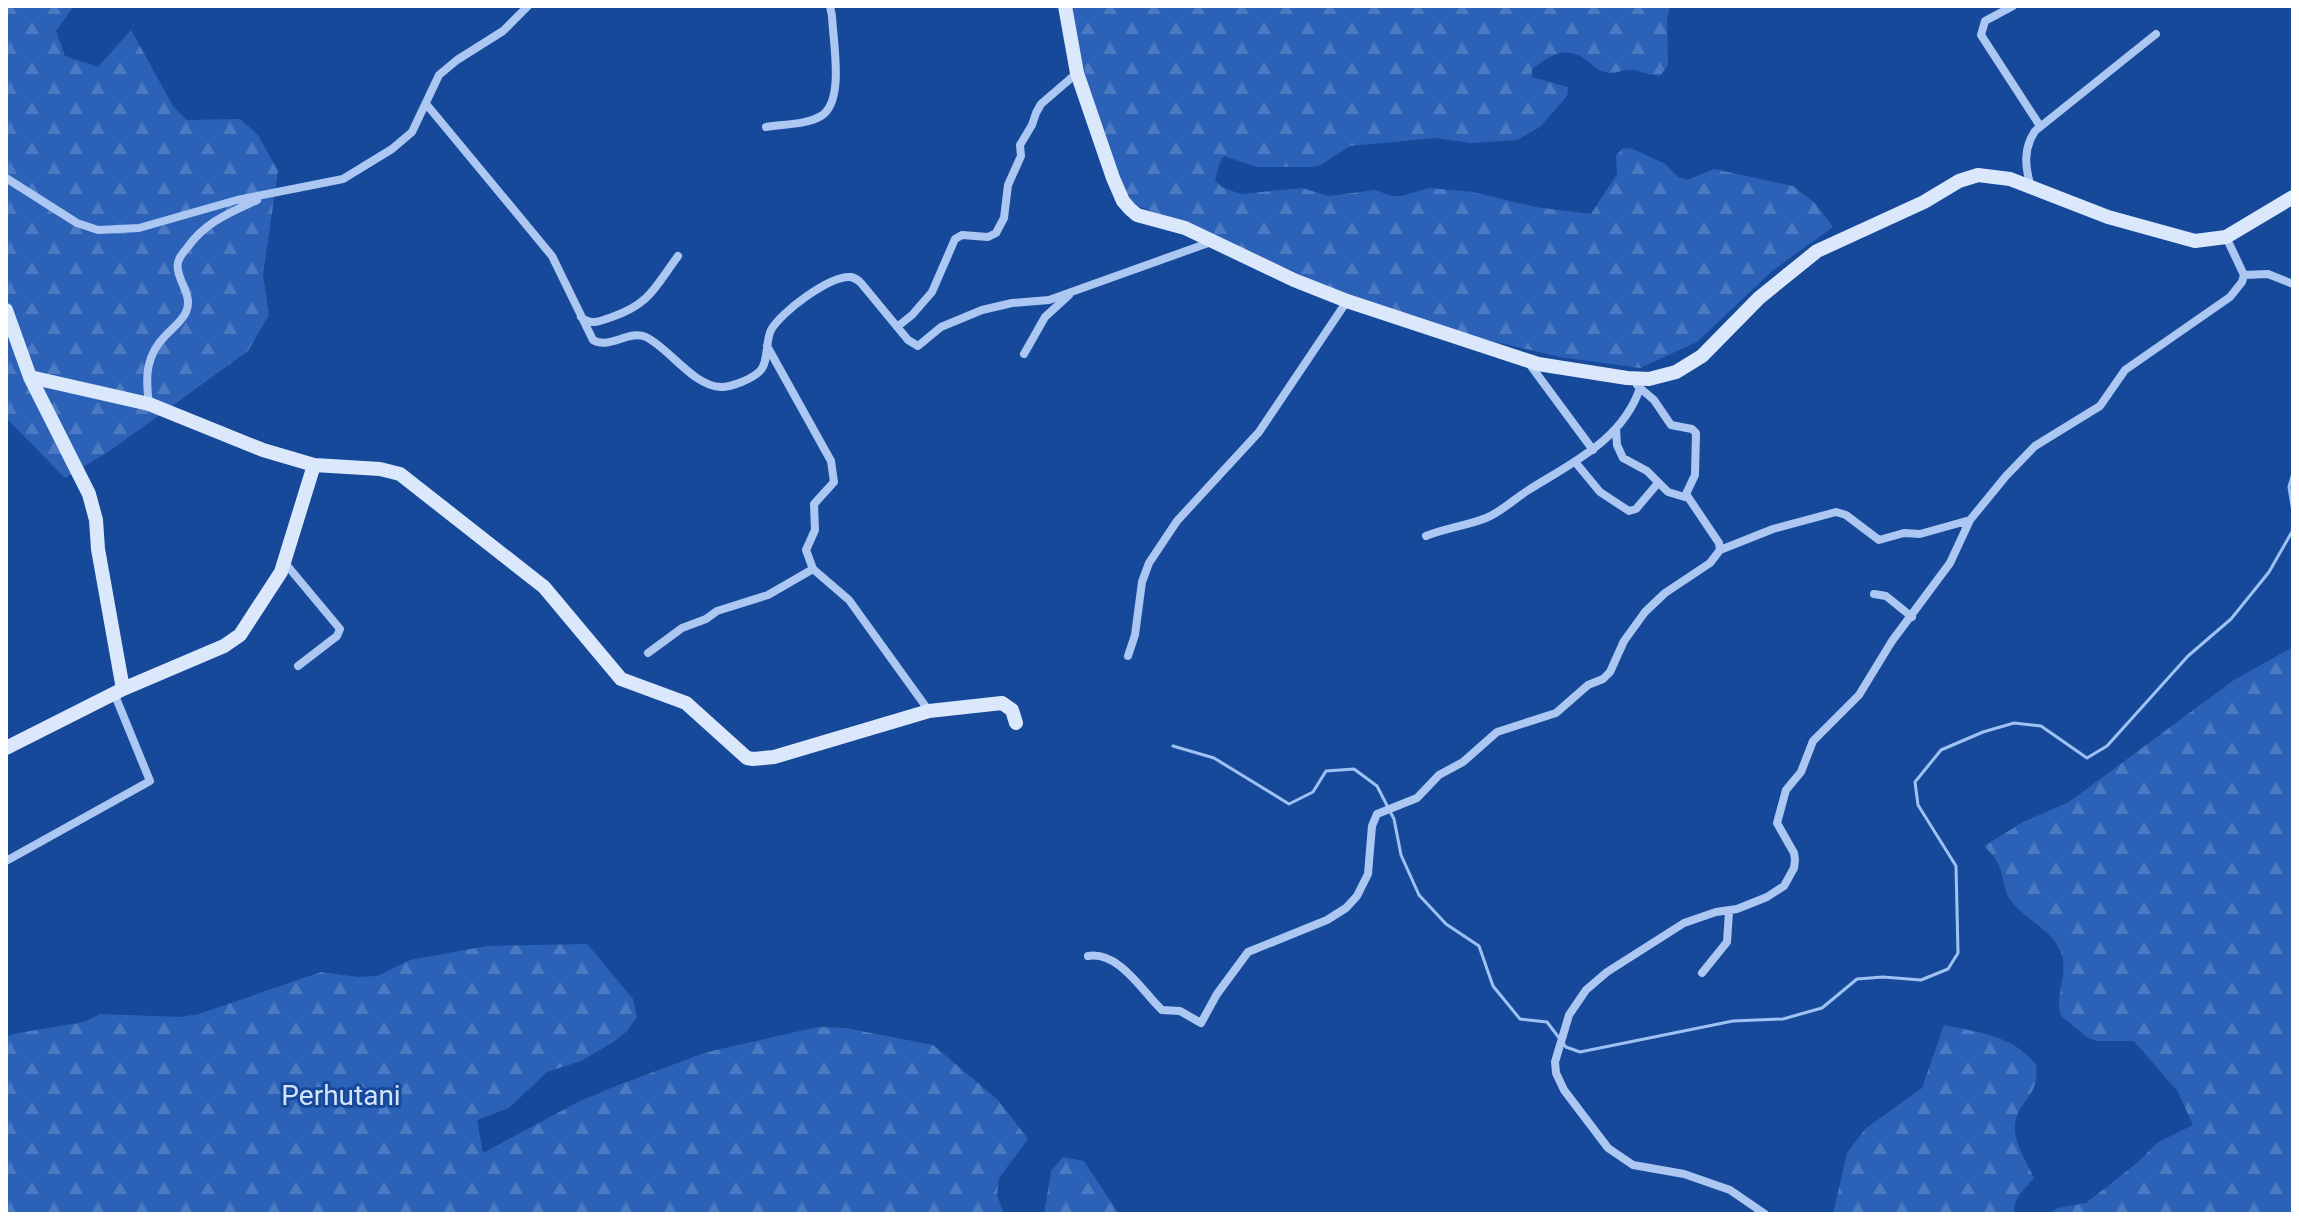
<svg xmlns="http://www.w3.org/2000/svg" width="2299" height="1220" font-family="Roboto,sans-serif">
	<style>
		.forest { fill: url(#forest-firs) }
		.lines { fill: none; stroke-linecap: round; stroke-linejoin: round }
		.stream { stroke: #9fc2f4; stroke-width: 3 }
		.street { stroke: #acc8f2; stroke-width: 8 }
		.secondary { stroke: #dbe8fc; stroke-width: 14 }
		.labels { text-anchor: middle; stroke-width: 6; stroke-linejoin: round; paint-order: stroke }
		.park-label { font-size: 28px; fill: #d4e4fc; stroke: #17499a }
	</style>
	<defs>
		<pattern id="forest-firs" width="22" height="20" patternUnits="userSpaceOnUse" patternTransform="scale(2)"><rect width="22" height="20" fill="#2b62b7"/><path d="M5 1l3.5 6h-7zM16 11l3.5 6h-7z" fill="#4b7ac2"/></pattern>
	</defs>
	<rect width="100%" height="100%" fill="#17499a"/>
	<path class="forest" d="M6 6H74L56 31 65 56 98 67 131 30 173 106 187 120 240 119 258 135 278 171 263 275 269 315 248 351 111 450 65 478 6 418Z
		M1069 6H1670L1667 19 1668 65 1660 76C1651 75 1644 73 1635 70 1625 68 1614 75 1604 72 1593 68 1587 59 1578 55 1559 47 1546 59 1532 69V77L1568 87 1567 96 1540 127 1517 140 1471 143 1436 138 1350 146 1319 166 1310 167H1257L1224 156 1219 164 1215 181 1222 187 1240 194 1302 188 1329 196 1375 190 1392 196H1401L1429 188 1473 192 1535 207 1591 214 1617 174 1616 156 1622 149 1631 148 1665 164 1678 177 1687 180 1714 169 1793 186 1814 202 1833 227 1772 271 1697 342 1640 368 1560 357 1470 336 1358 300 1198 229 1130 203 1093 108Z
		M2293 647V1214H2050L2058 1208 2086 1203 2137 1163 2157 1143 2193 1125 2178 1092 2134 1041H2097L2088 1038 2061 1016C2054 996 2068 977 2062 955 2056 932 2025 919 2011 901 2003 890 2004 877 1999 866 1996 858 1990 852 1984 846L2023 822 2069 802 2234 680Z
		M587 944 633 999 637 1017 626 1032 612 1043 581 1061 547 1072 509 1108 477 1120 483 1153 580 1101 621 1084 707 1052 818 1027 846 1028 933 1045 997 1099 1028 1139 999 1178 997 1195 1004 1214H6V1037L12 1034 84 1022 100 1014 180 1017 199 1014 321 972 358 977 377 976 410 960 487 946Z
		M1944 1025C1977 1032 2015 1036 2036 1065 2040 1097 2018 1100 2015 1124 2013 1142 2027 1162 2034 1178 2025 1189 2011 1199 2015 1214H1833L1847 1153 1865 1129 1922 1088Z
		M1063 1157 1084 1161 1119 1214H1141H1044L1051 1171Z"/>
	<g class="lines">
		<path class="stream" d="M2293 473 2289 487 2293 512
			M1173 746 1214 758 1289 804 1313 792 1326 771 1354 769 1377 786 1394 819 1401 855 1419 895 1446 924 1479 946 1493 986 1520 1019 1547 1022 1566 1047 1580 1052 1733 1021 1783 1019 1822 1008 1857 979 1883 977 1921 980 1948 969 1958 953 1956 866 1918 805 1915 782 1941 750 1983 732 2014 723 2041 726 2087 758 2107 746 2188 656 2231 619 2269 572 2293 530"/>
		<path class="street" d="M2013 6 1985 21 1981 35 2040 126
			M427 105 552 256 593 340C610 350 629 329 646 337 670 349 693 386 721 387 732 387 752 379 760 371 769 362 765 342 771 330 781 312 830 275 851 277 855 278 858 280 861 283L908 340 918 346 941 327 982 310 1012 303 1049 300 1211 242
			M766 127C783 124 806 125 821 116 845 102 833 42 832 16L830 6
			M6 178 77 223 98 230 139 228 237 200 343 179 392 149 412 132 439 75 457 60 503 31 528 6
			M2031 187C2025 167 2023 149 2035 131L2156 34
			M2244 275 2268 274 2293 284
			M581 317C591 326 600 321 612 317 650 304 655 287 678 256
			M897 327 912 315 932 292 955 239 962 235 988 237 996 233 1004 218 1008 185 1021 156 1020 145 1032 125 1036 113 1041 104 1077 73
			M767 346 831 461 834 482 814 504 815 530 806 550 813 569 849 600 929 711
			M1024 354 1045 317 1069 295
			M1528 362 1593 450
			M149 404C145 376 146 355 166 335 173 328 182 321 186 312 193 297 180 284 178 270 176 261 181 255 187 248 205 222 229 213 257 200
			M1616 429 1617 445 1623 458 1647 471 1668 492 1688 498
			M1576 463 1600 492 1629 511 1636 509 1658 483
			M1426 536C1445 528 1466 526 1486 518 1501 512 1513 500 1527 491 1571 463 1622 441 1640 388L1637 385
			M1720 550 1773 529 1836 512 1846 515 1879 540 1904 533 1920 534 1970 520
			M285 563 340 629 337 636 298 666
			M1874 594 1886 596 1912 617
			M648 653 682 628 706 619 717 611 768 595 813 569
			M1128 656 1135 635 1142 582 1149 563 1177 521 1259 432 1347 301
			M6 861 150 781 114 693
			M1088 956C1119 951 1142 991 1162 1010L1180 1011 1201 1023 1217 994 1248 952 1327 920 1346 908 1357 896 1368 874 1372 826 1377 814 1417 798 1439 775 1463 762 1497 732 1556 713 1588 685 1603 679 1610 672 1624 641 1645 612 1665 593 1710 563 1720 550 1719 543 1686 494 1695 475 1696 433 1692 429 1671 425 1654 400 1640 388
			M1702 973 1727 942 1729 912
			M1765 1214 1730 1190 1684 1174 1633 1165 1608 1148 1564 1090 1556 1073 1555 1062 1569 1015 1586 990 1607 972 1684 923 1716 912 1737 909 1767 897 1784 886 1794 868 1795 860 1794 853 1777 823 1786 790 1801 772 1813 741 1859 695 1892 641 1950 563 1970 520 2006 476 2035 446 2100 406 2125 370 2230 297 2242 282 2244 275 2226 237"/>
		<path class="secondary" d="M1065 6 1077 73 1113 178 1123 201 1130 209 1137 215 1185 228 1294 280 1347 301 1538 364 1627 378 1649 379 1676 372 1702 356 1759 298 1817 251 1924 202 1959 181 1978 175 2010 179 2108 217 2195 241 2226 237 2293 197
			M6 310 30 377 89 494 96 520 98 549 123 689
			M30 377 149 404 263 450 314 465
			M6 748 123 689 224 646 240 635 281 572 314 465 380 469 400 474 544 587 621 679 686 703 747 758 753 759 774 757 929 711 1002 703 1012 710 1016 723"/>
	</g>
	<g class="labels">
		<g class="park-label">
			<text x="341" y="1105">Perhutani</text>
		</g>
	</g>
	<rect width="2299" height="1220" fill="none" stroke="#ffffff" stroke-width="16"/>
</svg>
